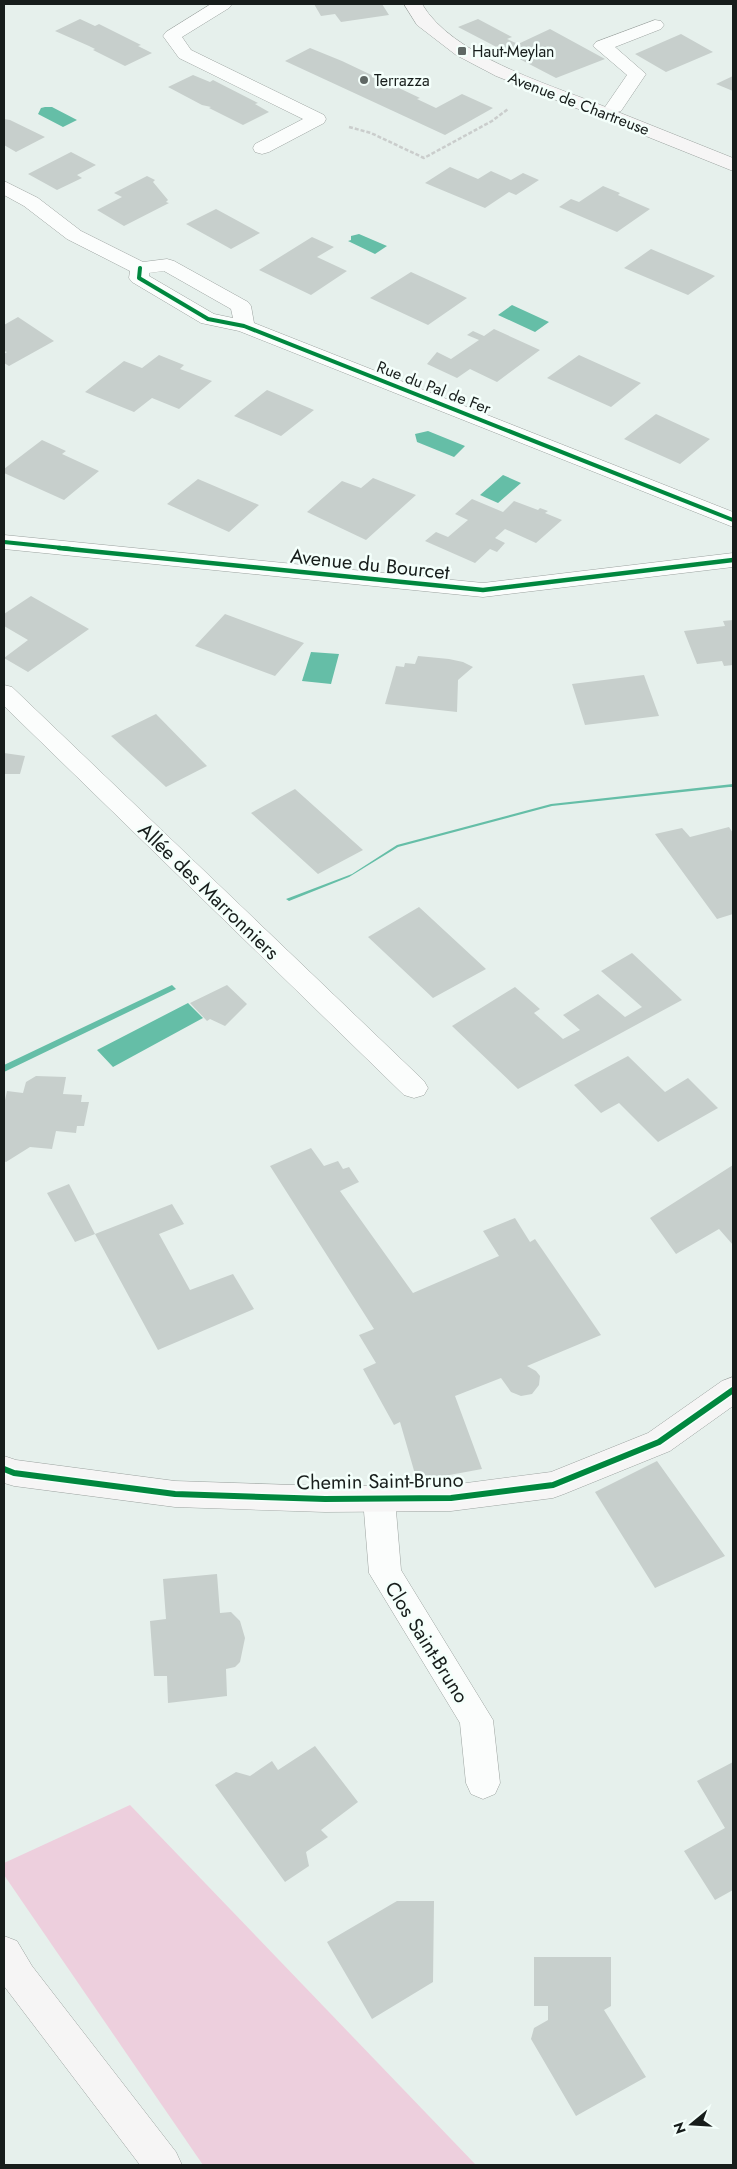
<svg xmlns="http://www.w3.org/2000/svg" width="737" height="2169" font-family="Jost,sans-serif">
	<style>
		.green { fill: #edcfdd }
		.water { fill: #65bea7 }
		.building { fill: #c7cfcc }
		.lines { fill: none; stroke-linecap: round; stroke-linejoin: round }
		.lane-casing { stroke: #9ca3a0; stroke-width: 1 }
		.street-casing { stroke: #9ca3a0; stroke-width: 1 }
		.secondary-casing { stroke: #9ca3a0; stroke-width: 1 }
		.path { stroke: #cacdcc; stroke-width: 2.5; stroke-dasharray: 4 2; stroke-linecap: butt }
		.lane { fill: #fbfdfc; fill-rule: evenodd }
		.street { fill: #fbfdfc; fill-rule: evenodd }
		.secondary { fill: #f6f5f5; fill-rule: evenodd }
		.cycleway-far2-casing { stroke: #f4fffb; stroke-width: 6 }
		.cycleway-far1-casing { stroke: #f4fffb; stroke-width: 8 }
		.cycleway-casing { stroke: #f4fffb; stroke-width: 9 }
		.cycleway-far2 { stroke: #00873e; stroke-width: 4 }
		.cycleway-far1 { stroke: #00873e; stroke-width: 4.5 }
		.cycleway { stroke: #00873e; stroke-width: 6 }
		.poi-dot { fill: #5f6764; stroke: #f4fffb; stroke-width: 2 }
		.labels { text-anchor: middle; stroke-width: 5; stroke-linejoin: round; paint-order: stroke }
		.far-poi-label { font-size: 16px; fill: #171d1b; stroke: #f4fffb; text-anchor: start }
		.far-street-label { font-size: 16px; fill: #171d1b; stroke: #f4fffb }
		.street-label { font-size: 20px; fill: #171d1b; stroke: #f4fffb }
	</style>
	<rect width="100%" height="100%" fill="#e6f0ec"/>
	<path class="green" d="M130 1805 476 2165H203L4 1875V1863Z"/>
	<path class="water" d="M45 107H52L77 120 63 127 38 114 41 108Z
		M359 234 387 246 375 254 348 241 351 240V236Z
		M512 305 549 322 535 332 498 315Z
		M428 431 465 446 454 457 417 442 415 434Z
		M503 475 521 483 498 503 480 495Z
		M311 652 339 654 331 684 302 681Z
		M733 784V787H729L552 806 398 847 349 877 289 901 286 899 352 874 397 845 551 804Z
		M172 985 176 989 4 1072V1065Z
		M188 1003 203 1018 113 1067 97 1050Z"/>
	<path class="building" d="M314 4H382L389 15 341 22 335 14 321 16Z
		M80 19 95 26 99 24 141 45 138 46 152 53 125 66 93 50 95 49 89 46 55 31Z
		M478 19 512 37 507 39 518 44 550 29 605 59 556 78 458 27Z
		M681 34 713 52 666 72 635 54Z
		M310 48 342 61 420 98 417 99 436 108 462 94 493 108 445 135 285 61Z
		M193 75 210 82 213 80 258 103 255 104 269 112 243 125 209 108 211 107 202 105 168 87Z
		M733 76V91L716 84Z
		M4 119 10 120 45 137 16 152 4 145Z
		M71 152 96 165 77 175 82 178 57 190 28 174Z
		M450 167 478 179 491 171 511 180 523 173 539 180 516 195 509 192 485 208 425 183Z
		M147 176 155 180 153 182 168 200 166 202 169 203 124 226 97 210 122 197 114 193Z
		M603 186 620 193 618 195 650 209 617 232 559 207 571 199 579 202Z
		M216 209 260 233 231 249 186 224Z
		M312 237 334 247 317 257 347 271 311 295 259 270Z
		M651 249 706 272 715 276 688 295 624 268Z
		M411 272 435 283 467 298 428 325 370 298Z
		M18 317 54 341 9 366 4 363V354L7 352 4 351V325Z
		M494 329 540 350 497 382 470 369 457 378 427 364 437 352 451 359 479 340 467 335 473 331 484 336Z
		M159 355 184 365 180 369 212 381 179 409 152 398 134 412 85 392 124 361 142 368Z
		M579 355 641 383 611 407 547 378Z
		M267 390 314 410 281 436 234 416Z
		M656 414 710 439 680 464 624 439Z
		M42 440 66 451 62 454 99 471 64 500 4 473V469Z
		M373 478 416 495 366 540 307 512 342 481 361 488Z
		M198 479 259 505 229 532 167 504Z
		M472 499 503 512 514 501 538 510 540 508 548 511 545 513 562 520 536 543 505 529 495 538 505 543 497 552 490 549 475 563 425 541 436 532 448 537 468 520 455 514Z
		M31 596 89 629 28 672 4 658 28 640 4 626V614Z
		M225 614 304 643 275 676 195 646Z
		M733 620V660H732L733 665 724 666 722 661 697 664 684 631 725 626 723 621Z
		M418 656 449 659 463 662 473 667 458 680 457 712 385 704 396 666 404 667 405 663 415 664Z
		M644 675 659 716 585 725 572 684Z
		M156 714 207 766 166 787 111 736Z
		M4 753 25 756 20 774H4Z
		M295 789 363 850 318 874 251 813Z
		M729 827 733 833V914L717 919 655 834 682 828 690 837Z
		M419 907 486 969 433 998 368 937Z
		M632 953 682 1000 518 1089 452 1026 515 987 540 1009 534 1013 563 1039 580 1030 563 1015 598 994 625 1017 642 1007 601 971Z
		M227 985 247 1004 225 1026 210 1019 207 1021 190 1003Z
		M628 1056 665 1092 688 1078 718 1108 658 1142 619 1103 601 1113 574 1085Z
		M36 1076 66 1077 63 1094 82 1095 81 1102H89L84 1126H77L76 1133 56 1131 52 1149 30 1147 6 1162 4 1161V1105L7 1091 23 1093 26 1082Z
		M311 1148 324 1166 338 1161 343 1169 349 1167 359 1182 340 1191 413 1293 499 1256 483 1231 515 1218 530 1242 535 1239 601 1335 527 1366 536 1371 540 1376 539 1385 532 1394 521 1396 511 1392 501 1378 455 1396 482 1469 417 1481 400 1422 394 1425 363 1369 376 1363 359 1335 374 1329 270 1166Z
		M733 1165V1245L719 1229 676 1254 650 1218Z
		M69 1184 95 1234 75 1242 47 1193Z
		M172 1204 184 1224 159 1234 190 1290 233 1274 254 1309 158 1350 95 1234Z
		M657 1461 725 1556 655 1588 595 1492Z
		M217 1574 220 1613 231 1612 240 1621 245 1638 240 1662 235 1667 226 1669 227 1696 168 1703 167 1676H154L150 1621 166 1619 163 1579Z
		M315 1746 358 1802 321 1830 328 1837 306 1852 309 1866 285 1882 215 1785 236 1772 250 1776 272 1761 278 1770Z
		M733 1762V1890L715 1900 684 1851 725 1828 697 1781Z
		M397 1901H434L433 1982 372 2019 327 1942Z
		M534 1957H611V2006L604 2010 646 2077 576 2116 531 2039 534 2028 548 2020V2006H534Z"/>
	<g class="lines">
		<g class="lane-casing">
			<path id="lane" d="M655 20 661 21 664 25 661 29 615 47 646 74 621 111 614 113 607 111 605 107 627 75 593 46 596 42Z"/>
		</g>
		<g class="street-casing">
			<path id="street" d="M211 4H232L229 8 182 37 191 50 324 115 326 119 324 123 269 152 262 154 255 152 253 148 255 144 303 119 179 58 163 36 166 32Z
				M4 181 38 198 81 231 143 262 167 259 174 261 248 302 251 306 254 323 733 512V527L239 331 201 323 132 282 129 278 130 271 67 239 24 206 4 195ZM164 271 231 309 233 318 214 314 149 276V273Z
				M4 535 483 583 733 553V567L483 597 4 549Z
				M4 685 12 687 424 1081 428 1088 424 1095 414 1098 404 1095 4 706Z
				M379 1486 390 1489 395 1499 401 1570 493 1720 500 1783 495 1794 483 1799 471 1794 466 1783 460 1723 369 1573 363 1499 368 1489Z"/>
		</g>
		<g class="secondary-casing">
			<path id="secondary" d="M404 4H422C452 55 545 83 598 104 643 122 688 140 733 158V171L496 76 456 55 417 25Z
				M733 1377V1406L670 1451 564 1494 553 1498 451 1511 325 1512 175 1507 14 1486 4 1483V1456L16 1460 175 1481 325 1486 451 1485 551 1472 648 1433 722 1381Z
				M4 1936 17 1941 32 1966 176 2152 182 2165H140L4 1986Z"/>
		</g>
		<path class="path" d="M349 127 371 133 424 158 492 121 508 109"/>
		<use href="#lane" class="lane"/>
		<use href="#street" class="street"/>
		<use href="#secondary" class="secondary"/>
		<g class="cycleway-far2-casing">
			<path id="cycleway-far2" d="M140 268 139 278 208 319 244 326 733 520
				M4 542 72 549"/>
		</g>
		<g class="cycleway-far1-casing">
			<path id="cycleway-far1" d="M59 548 483 590 733 560"/>
		</g>
		<g class="cycleway-casing">
			<path id="cycleway" d="M4 1469 14 1473 175 1494 325 1499 451 1498 553 1485 659 1442 733 1390"/>
		</g>
		<use href="#cycleway-far2" class="cycleway-far2"/>
		<use href="#cycleway-far1" class="cycleway-far1"/>
		<use href="#cycleway" class="cycleway"/>
	</g>
	<g class="poi-dot">
		<rect x="457" y="46" width="10" height="10" rx="2.5"/>
		<circle cx="364" cy="80" r="5"/>
	</g>
	<g class="labels">
		<g class="far-poi-label">
			<text x="472" y="57">Haut-Meylan</text>
			<text x="374" y="86">Terrazza</text>
		</g>
		<g class="far-street-label">
			<text transform="translate(579 103) rotate(21)" y="6">Avenue de Chartreuse</text>
			<text transform="translate(434 387) rotate(21)" y="6">Rue du Pal de Fer</text>
		</g>
		<g class="street-label">
			<text transform="translate(370 564) rotate(6)" y="7">Avenue du Bourcet</text>
			<text transform="translate(209 891) rotate(44)" y="7">Allée des Marronniers</text>
			<text transform="translate(380 1481) rotate(-1)" y="7">Chemin Saint-Bruno</text>
			<text transform="translate(427 1642) rotate(58)" y="7">Clos Saint-Bruno</text>
		</g>
	</g>
	<rect width="737" height="2169" fill="none" stroke="#171d1b" stroke-width="10"/>
	<g transform="translate(692 2124) rotate(252)" stroke="#f4fffb" stroke-width="4" paint-order="stroke">
	<path d="M0-4L9 19L0 12L-9 19Z" fill="#171d1b"/>
	<text y="-8" font-size="14" font-weight="bold" text-anchor="middle" fill="#171d1b">N</text>
	</g>
</svg>
